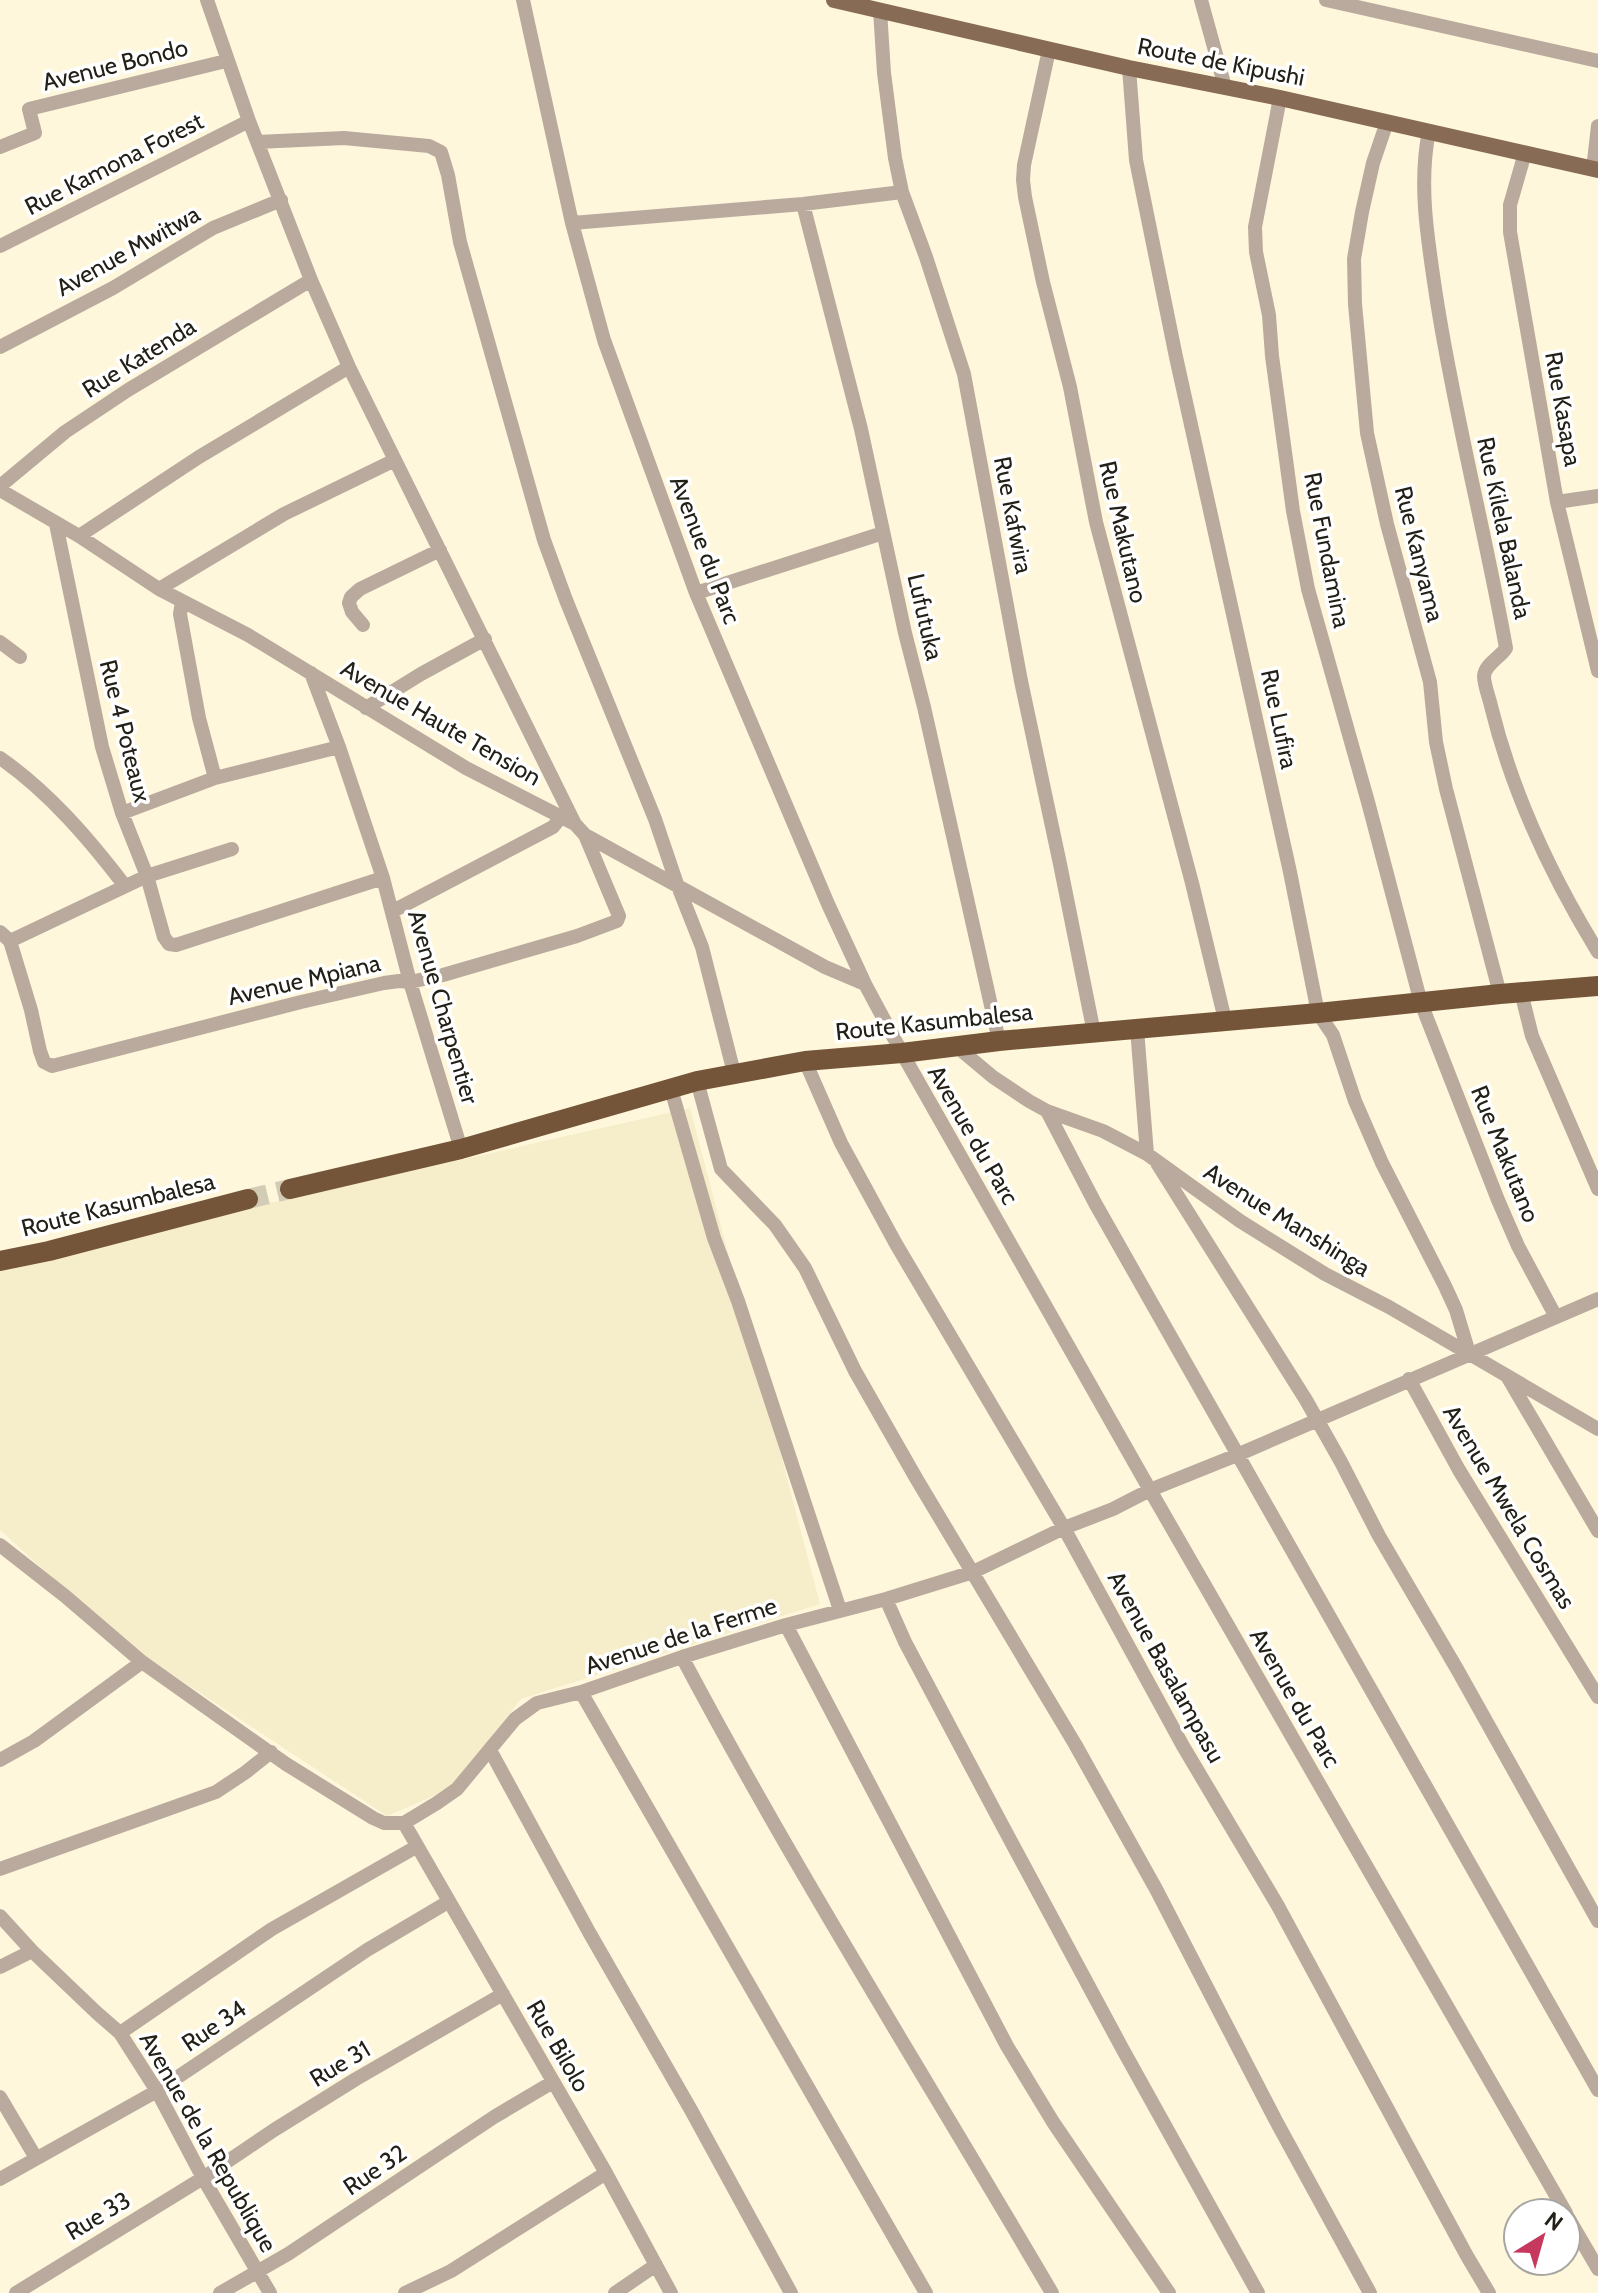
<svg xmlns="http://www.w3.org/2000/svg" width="1598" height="2293" font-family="Cabin,sans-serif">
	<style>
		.built { fill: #f6edca }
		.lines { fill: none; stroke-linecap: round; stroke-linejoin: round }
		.highway-tunnel { stroke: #d2ccb4; stroke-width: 20; stroke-dasharray: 20 10; stroke-linecap: butt }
		.minor { stroke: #baaa9d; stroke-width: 14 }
		.major { stroke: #876b54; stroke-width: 16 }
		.highway { stroke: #745539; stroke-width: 20 }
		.labels { text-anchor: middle; stroke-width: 7; stroke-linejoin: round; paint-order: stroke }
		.street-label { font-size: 24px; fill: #232017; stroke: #fff }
	</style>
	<rect width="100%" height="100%" fill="#fef7db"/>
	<path class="built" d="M690 1108 820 1604 521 1699 450 1789 387 1816 120 1640 0 1530V1264Z"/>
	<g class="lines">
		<path class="highway-tunnel" d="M248 1199 290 1189"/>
		<path class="minor" d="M207 0 249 121 311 280 349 367 575 824
			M523 0 572 223 604 340 696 593 828 904 865 984 902 1053 1150 1490 1566 2213
			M1201 0 1225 87
			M1326 0 1598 61
			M880 10 884 73 895 158 902 192 926 257 964 374 1021 681 1060 864 1094 1033
			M1049 50 1024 165 1023 180 1025 197 1043 282 1070 387 1096 522 1192 883 1225 1020
			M1129 68 1136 160 1176 357 1290 872 1318 1013 1333 1035 1355 1101 1382 1163 1445 1286 1456 1310 1469 1353
			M1280 98 1255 227 1256 252 1269 315 1272 356 1293 511 1308 589 1368 802 1421 1003 1498 1200 1518 1246 1556 1317
			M1387 122 1373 163 1362 212 1354 259 1355 304 1367 433 1387 524 1430 682 1436 742 1446 789 1500 994
			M1429 131C1418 185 1428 241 1436 295 1454 413 1485 530 1506 648 1501 657 1485 664 1484 676 1484 685 1489 697 1491 706 1512 792 1552 877 1598 952
			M257 142 344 138 429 146 441 152 448 175 460 242 544 540 566 600 655 819 677 884 702 947 734 1073
			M0 147 35 133 29 109 226 61
			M1525 153 1510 205V232L1557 502 1598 671
			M1593 169 1598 126
			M803 204 861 429 905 633 924 707 999 1041
			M572 223 803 204 902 192
			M0 246 249 121
			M0 347 113 288 213 228 281 200
			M0 486 65 432 128 390 311 280
			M0 490 79 536 159 589 248 635 466 768 575 824 585 835 825 967 865 984
			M1557 502 1598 496
			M56 524 102 747 122 813 147 876 164 937 169 944 176 945 383 878
			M79 536 199 457 349 367
			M159 589 284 514 395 460
			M696 593 883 533
			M182 602 180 614 199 718 215 778
			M363 625 352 612 349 603 351 597 360 589 440 550
			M0 642 20 657
			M311 673 339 747 383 878 410 982 461 1149
			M366 708 421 674 485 639
			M0 758C49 792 89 839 125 886
			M122 813 215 778 339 747
			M393 911 553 827 561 817
			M0 932 10 941 31 1010 40 1051 44 1062 52 1066 301 1002 384 983 399 981 410 982 443 975 577 936 617 921 619 916 585 835
			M10 941 147 876 232 849
			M1521 992 1532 1036 1598 1189
			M1137 1029 1147 1154
			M956 1046 993 1077 1029 1101 1047 1111 1103 1131 1147 1154 1240 1221 1325 1274 1389 1307 1598 1429
			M805 1061 841 1143 896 1244 1064 1528 1183 1746 1278 1906 1467 2256 1489 2293
			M697 1081 721 1169 775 1225 805 1268 855 1371 916 1478 1075 1744 1156 1889 1275 2119 1370 2293
			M671 1089 714 1238 738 1301 840 1610
			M1047 1111 1095 1203 1598 2090
			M1157 1163 1306 1400 1341 1462 1379 1536 1457 1669 1598 1921
			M1507 1376 1598 1531
			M1409 1379 1459 1470 1598 1697
			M0 1545 65 1596 142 1662 286 1764 373 1818 384 1823H404L437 1803 457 1789 515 1719 537 1703 581 1692 682 1657 786 1625 886 1599 973 1572 1064 1528 1113 1509 1150 1490 1237 1455 1598 1299
			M886 1599 905 1642 1000 1821 1122 2048 1258 2293
			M786 1625 1007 2046 1053 2122 1169 2293
			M682 1657C797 1874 928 2081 1052 2293
			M581 1692 926 2293
			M490 1750 589 1932 691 2110 791 2293
			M0 1760 34 1741 142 1662
			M404 1823 606 2173 671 2293
			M0 1869 216 1792 246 1772 271 1752
			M0 1916 32 1951 97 2013 120 2033 157 2091 203 2178 270 2293
			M0 1967 32 1951
			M120 2033 272 1929 416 1847
			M0 2097 36 2158
			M0 2179 157 2091 367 1950 448 1902
			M1566 2214 1598 2269
			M16 2293 203 2178 274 2130 356 2079 503 1994
			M220 2293 288 2254 494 2117 553 2082
			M405 2293 451 2271 606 2173
			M615 2293 656 2265"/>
		<path class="major" d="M834 0 1129 68 1280 98 1598 170"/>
		<path class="highway" d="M290 1189 461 1149 697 1081 805 1061 902 1053 999 1041 1318 1013 1500 994 1598 986
			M0 1261 49 1251 248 1199"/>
	</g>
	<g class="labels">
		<g class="street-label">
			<text transform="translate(1221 62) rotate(11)" y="8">Route de Kipushi</text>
			<text transform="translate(115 65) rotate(-14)" y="8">Avenue Bondo</text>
			<text transform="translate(114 164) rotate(-27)" y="8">Rue Kamona Forest</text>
			<text transform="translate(128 251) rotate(-29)" y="8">Avenue Mwitwa</text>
			<text transform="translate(139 358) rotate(-32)" y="8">Rue Katenda</text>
			<text transform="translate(1563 409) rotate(80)" y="8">Rue Kasapa</text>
			<text transform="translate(1013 515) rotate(79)" y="8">Rue Kafwira</text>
			<text transform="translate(1504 528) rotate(78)" y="8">Rue Kilela Balanda</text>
			<text transform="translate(1123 532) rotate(77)" y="8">Rue Makutano</text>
			<text transform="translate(705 550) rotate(69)" y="8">Avenue du Parc</text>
			<text transform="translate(1327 550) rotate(79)" y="8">Rue Fundamina</text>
			<text transform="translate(1419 554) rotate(76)" y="8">Rue Kanyama</text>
			<text transform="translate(925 617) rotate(77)" y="8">Lufutuka</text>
			<text transform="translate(1279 719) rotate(78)" y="8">Rue Lufira</text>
			<text transform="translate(441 723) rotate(30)" y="8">Avenue Haute Tension</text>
			<text transform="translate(125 731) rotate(76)" y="8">Rue 4 Poteaux</text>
			<text transform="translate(304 980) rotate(-13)" y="8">Avenue Mpiana</text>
			<text transform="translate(443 1007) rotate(74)" y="8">Avenue Charpentier</text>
			<text transform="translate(934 1022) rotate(-6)" y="8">Route Kasumbalesa</text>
			<text transform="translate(973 1135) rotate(60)" y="8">Avenue du Parc</text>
			<text transform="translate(1505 1154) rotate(68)" y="8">Rue Makutano</text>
			<text transform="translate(118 1205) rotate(-14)" y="8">Route Kasumbalesa</text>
			<text transform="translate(1287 1220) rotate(32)" y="8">Avenue Manshinga</text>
			<text transform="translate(1509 1507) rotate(59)" y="8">Avenue Mwela Cosmas</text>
			<text transform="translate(681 1636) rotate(-18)" y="8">Avenue de la Ferme</text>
			<text transform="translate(1166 1667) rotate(61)" y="8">Avenue Basalampasu</text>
			<text transform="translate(1295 1698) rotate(60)" y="8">Avenue du Parc</text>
			<text transform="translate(214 2026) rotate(-34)" y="8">Rue 34</text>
			<text transform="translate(558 2046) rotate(60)" y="8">Rue Bilolo</text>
			<text transform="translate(340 2064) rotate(-31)" y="8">Rue 31</text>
			<text transform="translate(208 2142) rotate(60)" y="8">Avenue de la Republique</text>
			<text transform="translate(375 2170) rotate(-34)" y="8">Rue 32</text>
			<text transform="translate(98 2216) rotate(-31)" y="8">Rue 33</text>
		</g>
	</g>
	<g transform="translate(1542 2237) rotate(37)"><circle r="38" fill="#ffffff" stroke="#a7a6a2" stroke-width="2"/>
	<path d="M0-6L14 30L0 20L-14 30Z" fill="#c7385f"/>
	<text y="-12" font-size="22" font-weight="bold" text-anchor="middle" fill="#232017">N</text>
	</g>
</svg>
